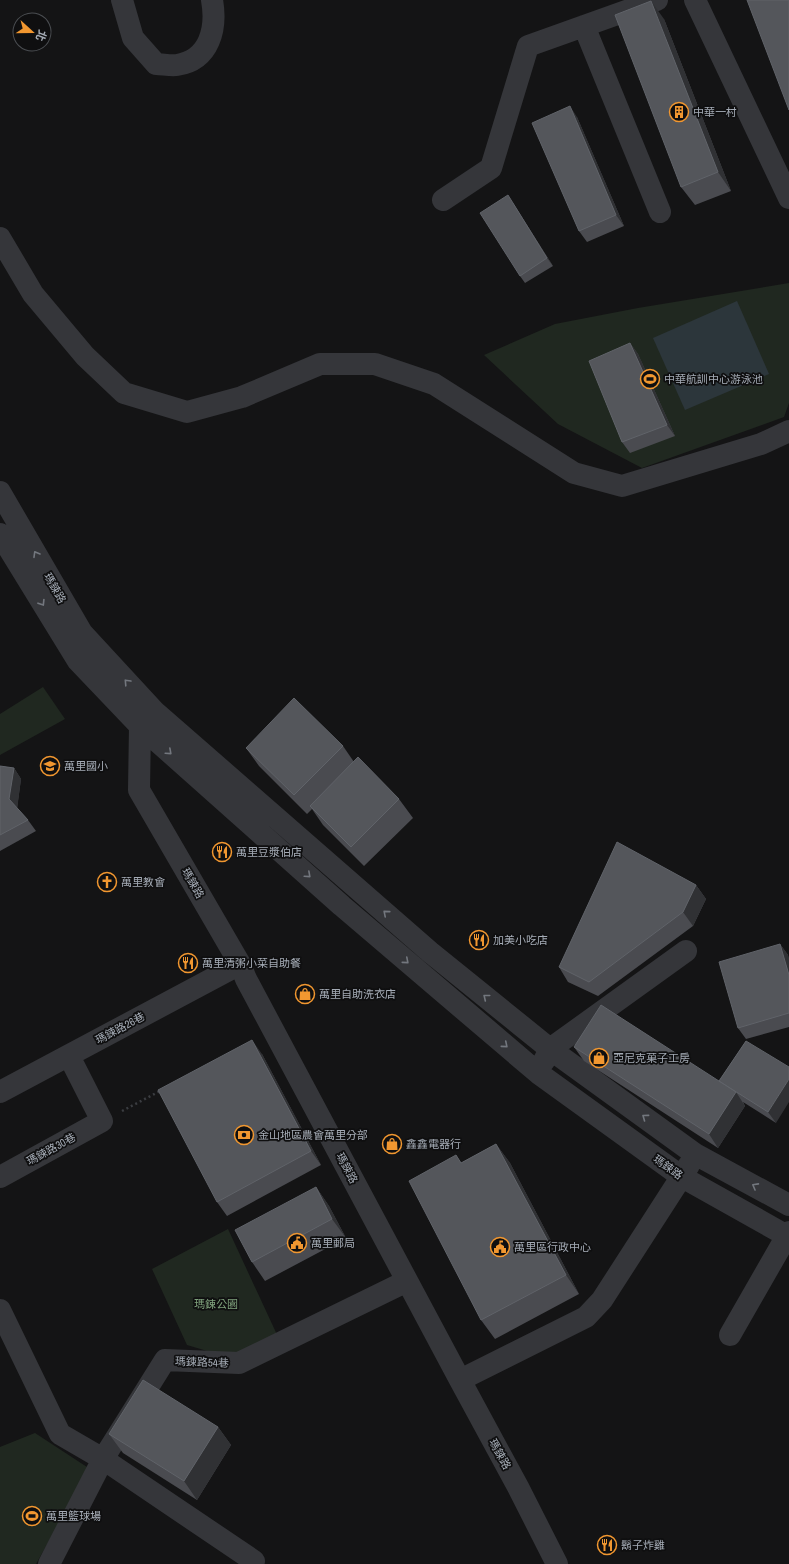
<svg xmlns="http://www.w3.org/2000/svg" width="789" height="1564" font-family="'Archivo Narrow','Noto Sans TC',sans-serif">
	<style>
		.green { fill: #202820 }
		.water { fill: #2c363b }
		.lines { fill: none; stroke-linecap: round; stroke-linejoin: round }
		.path { stroke: #3b3d41; stroke-width: 2.5; stroke-dasharray: 2 3; stroke-linecap: butt }
		.minor { stroke: #35363a; stroke-width: 22 }
		.wall { fill: #4a4b50 }
		.shaded-wall { fill: #303134 }
		.building { fill: #54565b; stroke: #606369 }
		.oneway { stroke: #73777e }
		.labels { text-anchor: middle; stroke-width: 3.5; stroke-linejoin: round; paint-order: stroke }
		.poi-label { font-size: 11px; fill: #a5acb6; stroke: #0f0f10; text-anchor: start }
		.street-label { font-size: 11px; fill: #a5acb6; stroke: #0f0f10 }
		.park-label { font-size: 11px; fill: #7fa17c; stroke: #0f0f10 }
	</style>
	<rect width="100%" height="100%" fill="#141415"/>
	<path class="green" d="M789 283V403L784 417 642 468 558 424 484 355 555 324 638 308Z
		M43 687 65 719 0 755V714Z
		M228 1229 279 1339 224 1356 187 1345 152 1269Z
		M35 1433 90 1469 36 1564H0V1447Z"/>
	<path class="water" d="M737 301 769 374 685 410 653 338Z"/>
	<g class="lines">
		<path class="path" d="M122 1111 162 1090"/>
		<path class="minor" d="M122 0 133 38 156 64C162 64 171 66 177 65 210 60 217 28 212 0
			M695 0 789 198
			M584 26 660 212
			M443 200 491 168 528 46 657 0
			M0 238 33 294 85 356 124 393 187 412 242 397 320 364H375L434 384 574 473 622 486 761 444 789 431
			M0 492 82 633 154 711 430 952 550 1049 695 1154 789 1205
			M0 534 78 661 140 726 342 906 538 1073 682 1177 789 1237
			M146 719 140 726 139 790 240 964 246 979 460 1380 518 1487 557 1564
			M544 1061 550 1049 686 951
			M0 1092 240 964
			M0 1177 102 1121 69 1056
			M0 1310 60 1434 103 1459 254 1561 253 1564
			M730 1335 789 1232
			M460 1380 586 1317 602 1300 689 1165
			M49 1564 103 1459 165 1360 239 1363 407 1281"/>
	</g>
	<path class="wall" d="M664 19 731 191 695 205 681 187Z
		M577 117 624 226 587 242 579 231Z
		M513 203 553 266 525 283 520 276Z
		M630 343 638 354 675 436 630 453 622 442Z
		M343 746 354 762 399 799 413 818 364 866 323 825 312 809 307 814 259 766 246 748Z
		M0 766 14 768 21 779 17 808 28 820 36 831 0 851Z
		M696 885 706 899 693 926 598 996 568 982 559 967Z
		M780 944 788 955 789 960V1027L746 1039 738 1028Z
		M746 1041 776 1123 743 1102 745 1106 718 1148 584 1061 574 1047 719 1081Z
		M262 1054 321 1165 227 1216 217 1202Z
		M496 1144 510 1163 579 1294 495 1339 481 1320 456 1155 461 1163Z
		M316 1187 329 1206 346 1238 265 1281 252 1262Z
		M218 1427 231 1445 197 1500 123 1453 109 1434Z"/>
	<path class="shaded-wall" d="M651 1 664 19 731 191 718 172Z
		M570 106 577 117 624 226 616 215Z
		M508 195 513 203 553 266 547 258Z
		M630 343 638 354 675 436 667 425Z
		M14 768 21 779 17 810 9 799Z
		M696 885 706 899 693 926 683 912Z
		M780 944 788 955 789 960V975Z
		M252 1040 262 1054 321 1165 311 1151Z
		M789 1079V1102L776 1123 768 1112Z
		M736 1092 745 1106 718 1148 709 1134Z
		M496 1144 510 1163 579 1294 566 1275Z
		M316 1187 329 1206 346 1238 332 1219Z
		M218 1427 231 1445 197 1500 184 1481Z"/>
	<path class="building" d="M747 0H789V110Z
		M651 1 718 172 681 187 615 15Z
		M570 106 616 215 579 231 532 123Z
		M508 195 547 258 520 276 480 213Z
		M630 343 667 425 622 442 589 361Z
		M294 698 343 746 294 795 246 748Z
		M358 757 399 799 351 847 310 806Z
		M0 766 14 768 9 799 28 820 0 835Z
		M617 842 696 885 683 912 589 982 559 967Z
		M780 944 789 975V1013L738 1028 719 962Z
		M601 1005 736 1092 709 1134 574 1047Z
		M252 1040 311 1151 217 1202 158 1090Z
		M746 1041 789 1067V1079L768 1112 719 1081Z
		M496 1144 566 1275 481 1320 409 1181 456 1155 461 1163Z
		M316 1187 332 1219 252 1262 235 1230Z
		M143 1380 218 1427 184 1481 109 1434Z"/>
	<defs><path id="oneway-chevron" d="M-2-3.5L2.5 0L-2 3.5" fill="none" stroke-width="1.6" stroke-linecap="round" stroke-linejoin="round"/></defs>
	<g class="oneway">
		<use href="#oneway-chevron" transform="translate(36 554) rotate(-120)"/>
		<use href="#oneway-chevron" transform="translate(42 603) rotate(58)"/>
		<use href="#oneway-chevron" transform="translate(127 682) rotate(-133)"/>
		<use href="#oneway-chevron" transform="translate(169 752) rotate(42)"/>
		<use href="#oneway-chevron" transform="translate(308 875) rotate(42)"/>
		<use href="#oneway-chevron" transform="translate(386 913) rotate(-139)"/>
		<use href="#oneway-chevron" transform="translate(406 961) rotate(41)"/>
		<use href="#oneway-chevron" transform="translate(486 997) rotate(-141)"/>
		<use href="#oneway-chevron" transform="translate(505 1045) rotate(40)"/>
		<use href="#oneway-chevron" transform="translate(645 1117) rotate(-144)"/>
		<use href="#oneway-chevron" transform="translate(755 1186) rotate(-151)"/>
	</g>
	<defs>
		<g id="building-ring" transform="scale(1)"><circle r="9.5" fill="#0f0f10" stroke="#f19730" stroke-width="1.5"/><path d="M-4-6H4V6H1V3H-1V6H-4ZM-2.5-4.3h1.7v1.8h-1.7ZM.8-4.3h1.7v1.8H.8ZM-2.5-1h1.7V.8h-1.7ZM.8-1h1.7V.8H.8Z" fill="#f19730"/></g>
		<g id="stadium-ring" transform="scale(1)"><circle r="9.5" fill="#0f0f10" stroke="#f19730" stroke-width="1.5"/><path d="M0-5a6.5 5 0 1 0 0 10a6.5 5 0 1 0 0-10ZM-3.5-1.8h7v3.6h-7Z" fill="#f19730"/></g>
		<g id="school-ring" transform="scale(1)"><circle r="9.5" fill="#0f0f10" stroke="#f19730" stroke-width="1.5"/><path d="M0-5L7-2L0 1L-7-2ZM-4 1L0 2.5L4 1V4Q0 6-4 4Z" fill="#f19730"/></g>
		<g id="restaurant-ring" transform="scale(1)"><circle r="9.5" fill="#0f0f10" stroke="#f19730" stroke-width="1.5"/><path d="M-5-6h1v4h1v-4h1v4h1v-4h1v5L-1.5 .5V6h-2V.5L-5-1ZM5-6V6H3V1.5H1.5Q1.5-4 5-6Z" fill="#f19730"/></g>
		<g id="church-ring" transform="scale(1)"><circle r="9.5" fill="#0f0f10" stroke="#f19730" stroke-width="1.5"/><path d="M-1.2-6h2.4v3.5h3.3v2.4h-3.3V6h-2.4V-.1h-3.3v-2.4h3.3Z" fill="#f19730"/></g>
		<g id="shop-ring" transform="scale(1)"><circle r="9.5" fill="#0f0f10" stroke="#f19730" stroke-width="1.5"/><path d="M-5-2.5h2.3a2.7 3.5 0 0 1 5.4 0H5L5.5 6h-11ZM-1.5-2.5h3a1.5 2.3 0 0 0-3 0Z" fill="#f19730"/></g>
		<g id="bank-ring" transform="scale(1)"><circle r="9.5" fill="#0f0f10" stroke="#f19730" stroke-width="1.5"/><path d="M-6-4H6V4H-6ZM0-2.3a2.3 2.3 0 1 0 0 4.6a2.3 2.3 0 1 0 0-4.6Z" fill="#f19730"/></g>
		<g id="civic-ring" transform="scale(1)"><circle r="9.5" fill="#0f0f10" stroke="#f19730" stroke-width="1.5"/><path d="M-.6-6.5H3V-4.5H.6V-3L4-1V1h2V6H-6V1h2V-1L-.6-3ZM-1.2 2.5V6h2.4V2.5Z" fill="#f19730"/></g>
	</defs>
	<g fill-rule="evenodd">
		<use href="#building-ring" x="679" y="112"/>
		<use href="#stadium-ring" x="650" y="379"/>
		<use href="#school-ring" x="50" y="766"/>
		<use href="#restaurant-ring" x="222" y="852"/>
		<use href="#church-ring" x="107" y="882"/>
		<use href="#restaurant-ring" x="479" y="940"/>
		<use href="#restaurant-ring" x="188" y="963"/>
		<use href="#shop-ring" x="305" y="994"/>
		<use href="#shop-ring" x="599" y="1058"/>
		<use href="#bank-ring" x="244" y="1135"/>
		<use href="#shop-ring" x="392" y="1144"/>
		<use href="#civic-ring" x="297" y="1243"/>
		<use href="#civic-ring" x="500" y="1247"/>
		<use href="#stadium-ring" x="32" y="1516"/>
		<use href="#restaurant-ring" x="607" y="1545"/>
	</g>
	<g class="labels">
		<g class="poi-label">
			<text x="693" y="116">中華一村</text>
			<text x="664" y="383">中華航訓中心游泳池</text>
			<text x="64" y="770">萬里國小</text>
			<text x="236" y="856">萬里豆漿伯店</text>
			<text x="121" y="886">萬里教會</text>
			<text x="493" y="944">加美小吃店</text>
			<text x="202" y="967">萬里清粥小菜自助餐</text>
			<text x="319" y="998">萬里自助洗衣店</text>
			<text x="613" y="1062">亞尼克菓子工房</text>
			<text x="258" y="1139">金山地區農會萬里分部</text>
			<text x="406" y="1148">鑫鑫電器行</text>
			<text x="311" y="1247">萬里郵局</text>
			<text x="514" y="1251">萬里區行政中心</text>
			<text x="46" y="1520">萬里籃球場</text>
			<text x="621" y="1549">鬍子炸雞</text>
		</g>
		<g class="street-label">
			<text transform="translate(55 588) rotate(60)" y="4">瑪鋉路</text>
			<text transform="translate(193 883) rotate(60)" y="4">瑪鋉路</text>
			<text transform="translate(120 1028) rotate(-28)" y="4">瑪鋉路26巷</text>
			<text transform="translate(51 1149) rotate(-29)" y="4">瑪鋉路30巷</text>
			<text transform="translate(668 1167) rotate(35)" y="4">瑪鋉路</text>
			<text transform="translate(347 1168) rotate(62)" y="4">瑪鋉路</text>
			<text transform="translate(202 1362) rotate(2)" y="4">瑪鋉路54巷</text>
			<text transform="translate(500 1454) rotate(61)" y="4">瑪鋉路</text>
		</g>
		<g class="park-label">
			<text x="216" y="1308">瑪鋉公園</text>
		</g>
	</g>
	<g transform="translate(32 32) rotate(111)"><circle r="19" fill="#0f0f10" stroke="#4b4e52"/>
	<path d="M0-3L7 15L0 10L-7 15Z" fill="#f19730"/>
	<text y="-6" font-size="11" font-weight="bold" text-anchor="middle" fill="#a5acb6">北</text>
	</g>
</svg>
